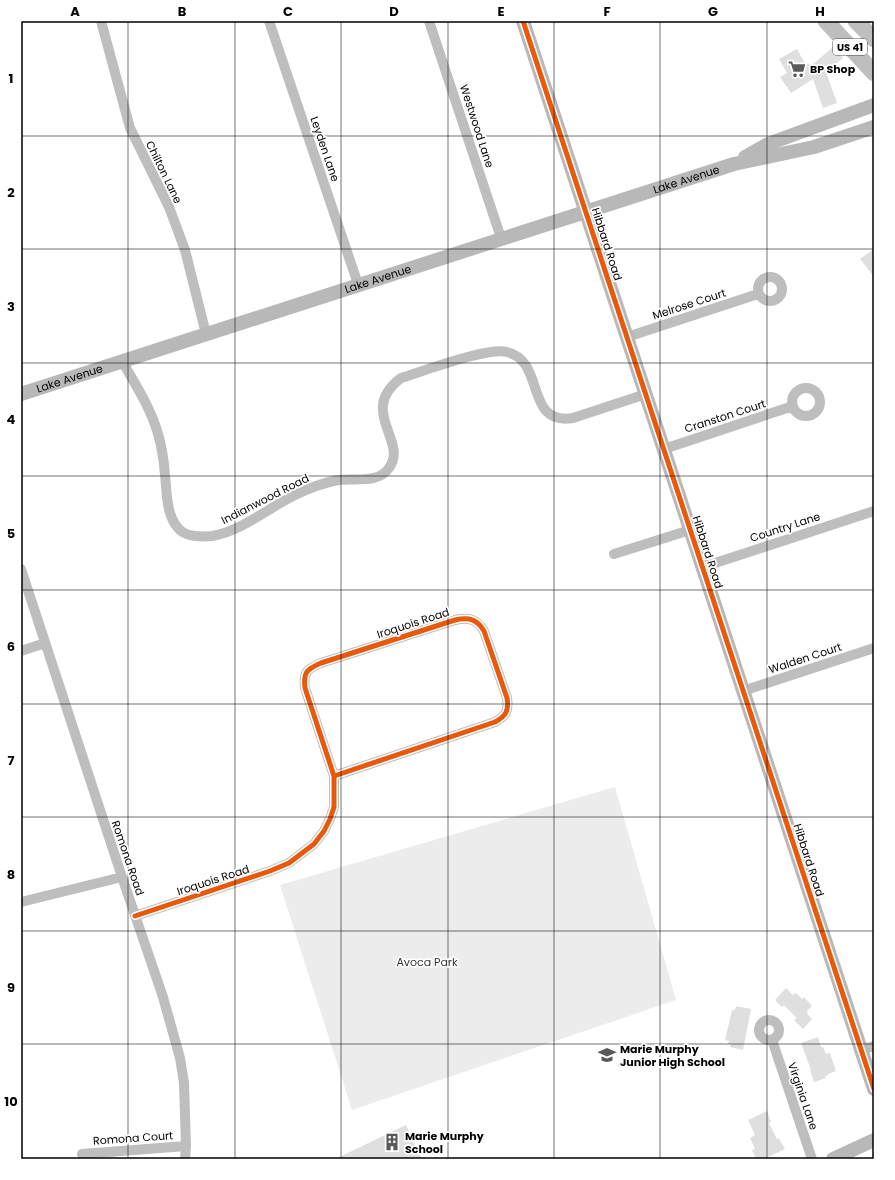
<svg xmlns="http://www.w3.org/2000/svg" width="895" height="1180" font-family="Poppins,sans-serif">
	<style>
		.green { fill: #ececec }
		.building { fill: #dfdfdf }
		.lines { fill: none; stroke-linecap: round; stroke-linejoin: round }
		.primary-casing { stroke: #dbdbdb; stroke-width: 17 }
		.street { stroke: #bebebe; stroke-width: 10 }
		.secondary { stroke: #b8b8b8; stroke-width: 14 }
		.primary { stroke: #bebebe; stroke-width: 16 }
		.cycleway-casing { stroke: #fff; stroke-width: 8 }
		.cycleway { stroke: #e8590c; stroke-width: 5 }
		.grid { fill: none; stroke: #000; stroke-width: 1; stroke-opacity: 0.55 }
		.labels { text-anchor: middle; stroke-width: 3.5; stroke-linejoin: round; paint-order: stroke }
		.shield { fill: #fff; stroke: #4c4c4c; stroke-width: 1 }
		.shield-label { font-size: 10px; font-weight: bold; fill: #000 }
		.poi-label { font-size: 11px; font-weight: bold; fill: #000; stroke: #fff; text-anchor: start }
		.street-label { font-size: 11px; fill: #000; stroke: #fff }
		.park-label { font-size: 11px; fill: #333; stroke: #fff }
		.neatline { fill: none; stroke: #000; stroke-width: 1.5 }
		.grid-label { font-size: 13px; text-anchor: middle; font-weight: bold; fill: #000 }
	</style>
	<rect width="100%" height="100%" fill="#fff"/>
	<path class="green" d="M615 787 676 1000 352 1110 280 885Z"/>
	<path class="building" d="M833 47 843 58 826 72 837 103 823 108 813 79 791 93 780 77 787 73 779 59 797 49 804 62 812 65Z
		M874 249V277L860 259Z
		M786 988 793 995 796 993 802 999 804 997 812 1006 807 1011 808 1013 807 1014 812 1019 803 1029 794 1020 797 1018 784 1005 782 1007 775 1000Z
		M736 1006 751 1009 743 1050 730 1047 731 1044H728L729 1041 725 1040 732 1010H735Z
		M818 1037 821 1047H823L826 1054 830 1053 836 1071 828 1074 829 1075 825 1076 826 1078 814 1082 810 1070H811L801 1043Z
		M767 1111 771 1122 769 1123 777 1139 779 1138 785 1149 764 1159H756L752 1150 755 1149 750 1138 755 1135 748 1120Z
		M406 1125 422 1159H335Z"/>
	<g class="lines">
		<g class="primary-casing">
			<path id="primary" d="M826 21 874 73
				M856 21 874 39"/>
		</g>
		<path class="street" d="M101 21 130 128 169 207 185 250 206 334
			M269 21 358 284
			M429 21 501 238
			M758 289a12 12 0 1 1 24 0a12 12 0 1 1-24 0Z
			M627 337 758 294
			M122 361C135 384 151 408 158 434 162 447 164 462 165 475 167 493 166 514 178 528 185 537 201 537 212 536 242 531 268 508 295 495 309 488 323 483 338 480 355 478 378 484 389 468 409 441 357 411 401 378 424 371 487 347 507 352 546 361 524 426 573 418L646 394
			M792 402a14 14 0 1 1 28 0a14 14 0 1 1-28 0Z
			M664 449 793 406
			M614 554 690 530
			M703 567 874 511
			M21 569 122 877 163 997 180 1058 184 1083 186 1146 185 1159
			M21 651 45 643
			M743 691 874 648
			M21 902 122 877
			M135 916 270 871 289 863 314 844 324 831 330 819 334 807V776L305 688C303 672 307 669 321 663L455 620C469 617 477 619 484 631L507 698C509 711 506 716 495 722L334 776
			M759 1030a10 10 0 1 1 20 0a10 10 0 1 1-20 0Z
			M772 1040 812 1159
			M861 1050 874 1046
			M82 1154 186 1146"/>
		<g class="secondary">
			<path d="M523 21 874 1089"/>
			<path d="M745 157 768 144 874 105"/>
			<path id="s1" d="M21 394 734 164 814 147 874 127"/>
			<path d="M833 1159 874 1140"/>
		</g>
		<use href="#primary" class="primary"/>
		<g class="cycleway-casing">
			<path id="cycleway" d="M523 21 874 1089
				M135 916 270 871 289 863 314 844 324 831 330 819 334 807V776L305 688C303 672 307 669 321 663L455 620C469 617 477 619 484 631L507 698C509 711 506 716 495 722L334 776"/>
		</g>
		<use href="#cycleway" class="cycleway"/>
	</g>
	<path class="grid" d="M128 21V1159M235 21V1159M341 21V1159M448 21V1159M554 21V1159M660 21V1159M767 21V1159M21 136H874M21 249H874M21 363H874M21 476H874M21 590H874M21 704H874M21 817H874M21 931H874M21 1044H874"/>
	<defs>
		<g id="supermarket-bare" transform="scale(1.38)"><path d="M-6-5.5h2.5l.6 2H6L4.5 2H-2.5L-4.4-4H-6ZM-1.5 3.2a1.3 1.3 0 1 0 .1 0ZM3 3.2a1.3 1.3 0 1 0 .1 0Z" fill="#595959" stroke="#fff" stroke-width="2.5" paint-order="stroke"/></g>
		<g id="school-bare" transform="scale(1.38)"><path d="M0-5L7-2L0 1L-7-2ZM-4 1L0 2.5L4 1V4Q0 6-4 4Z" fill="#595959" stroke="#fff" stroke-width="2.5" paint-order="stroke"/></g>
		<g id="building-bare" transform="scale(1.38)"><path d="M-4-6H4V6H1V3H-1V6H-4ZM-2.5-4.3h1.7v1.8h-1.7ZM.8-4.3h1.7v1.8H.8ZM-2.5-1h1.7V.8h-1.7ZM.8-1h1.7V.8H.8Z" fill="#595959" stroke="#fff" stroke-width="2.5" paint-order="stroke"/></g>
	</defs>
	<g fill-rule="evenodd">
		<use href="#supermarket-bare" x="797" y="69"/>
		<use href="#school-bare" x="607" y="1055"/>
		<use href="#building-bare" x="392" y="1142"/>
	</g>
	<g class="labels">
		<rect class="shield" x="833" y="39" width="34" height="16" rx="3"/>
		<g class="shield-label">
			<text x="850" y="51">US 41</text>
		</g>
		<g class="poi-label">
			<text x="810" y="73">BP Shop</text>
			<text x="620" y="1053">Marie Murphy<tspan x="620" dy="13">Junior High School</tspan></text>
			<text x="405" y="1140">Marie Murphy<tspan x="405" dy="13">School</tspan></text>
		</g>
		<g class="street-label">
			<text transform="translate(477 126) rotate(72)" y="4">Westwood Lane</text>
			<text transform="translate(325 149) rotate(71)" y="4">Leyden Lane</text>
			<text transform="translate(164 172) rotate(64)" y="4">Chilton Lane</text>
			<text dy="4" stroke="none"><textPath href="#s1" startOffset="699">Lake Avenue</textPath></text>
			<text transform="translate(607 244) rotate(72)" y="4">Hibbard Road</text>
			<text dy="4" stroke="none"><textPath href="#s1" startOffset="375">Lake Avenue</textPath></text>
			<text transform="translate(689 304) rotate(-18)" y="4">Melrose Court</text>
			<text dy="4" stroke="none"><textPath href="#s1" startOffset="51">Lake Avenue</textPath></text>
			<text transform="translate(725 416) rotate(-18)" y="4">Cranston Court</text>
			<text transform="translate(265 499) rotate(-27)" y="4">Indianwood Road</text>
			<text transform="translate(785 527) rotate(-18)" y="4">Country Lane</text>
			<text transform="translate(708 552) rotate(72)" y="4">Hibbard Road</text>
			<text transform="translate(413 623) rotate(-18)" y="4">Iroquois Road</text>
			<text transform="translate(805 658) rotate(-18)" y="4">Walden Court</text>
			<text transform="translate(128 858) rotate(71)" y="4">Romona Road</text>
			<text transform="translate(809 860) rotate(72)" y="4">Hibbard Road</text>
			<text transform="translate(213 880) rotate(-18)" y="4">Iroquois Road</text>
			<text transform="translate(803 1096) rotate(71)" y="4">Virginia Lane</text>
			<text transform="translate(133 1138) rotate(-4)" y="4">Romona Court</text>
		</g>
		<g class="park-label">
			<text x="427" y="966">Avoca Park</text>
		</g>
	</g>
	<rect width="895" height="1180" fill="none" stroke="#ffffff" stroke-width="44"/>
	<rect x="22" y="22" width="851" height="1136" class="neatline"/>
	<g class="grid-label">
		<text x="75" y="16">A</text>
		<text x="182" y="16">B</text>
		<text x="288" y="16">C</text>
		<text x="394" y="16">D</text>
		<text x="501" y="16">E</text>
		<text x="607" y="16">F</text>
		<text x="713" y="16">G</text>
		<text x="820" y="16">H</text>
		<text x="11" y="83">1</text>
		<text x="11" y="197">2</text>
		<text x="11" y="311">3</text>
		<text x="11" y="424">4</text>
		<text x="11" y="538">5</text>
		<text x="11" y="651">6</text>
		<text x="11" y="765">7</text>
		<text x="11" y="879">8</text>
		<text x="11" y="992">9</text>
		<text x="11" y="1106">10</text>
	</g>
</svg>
